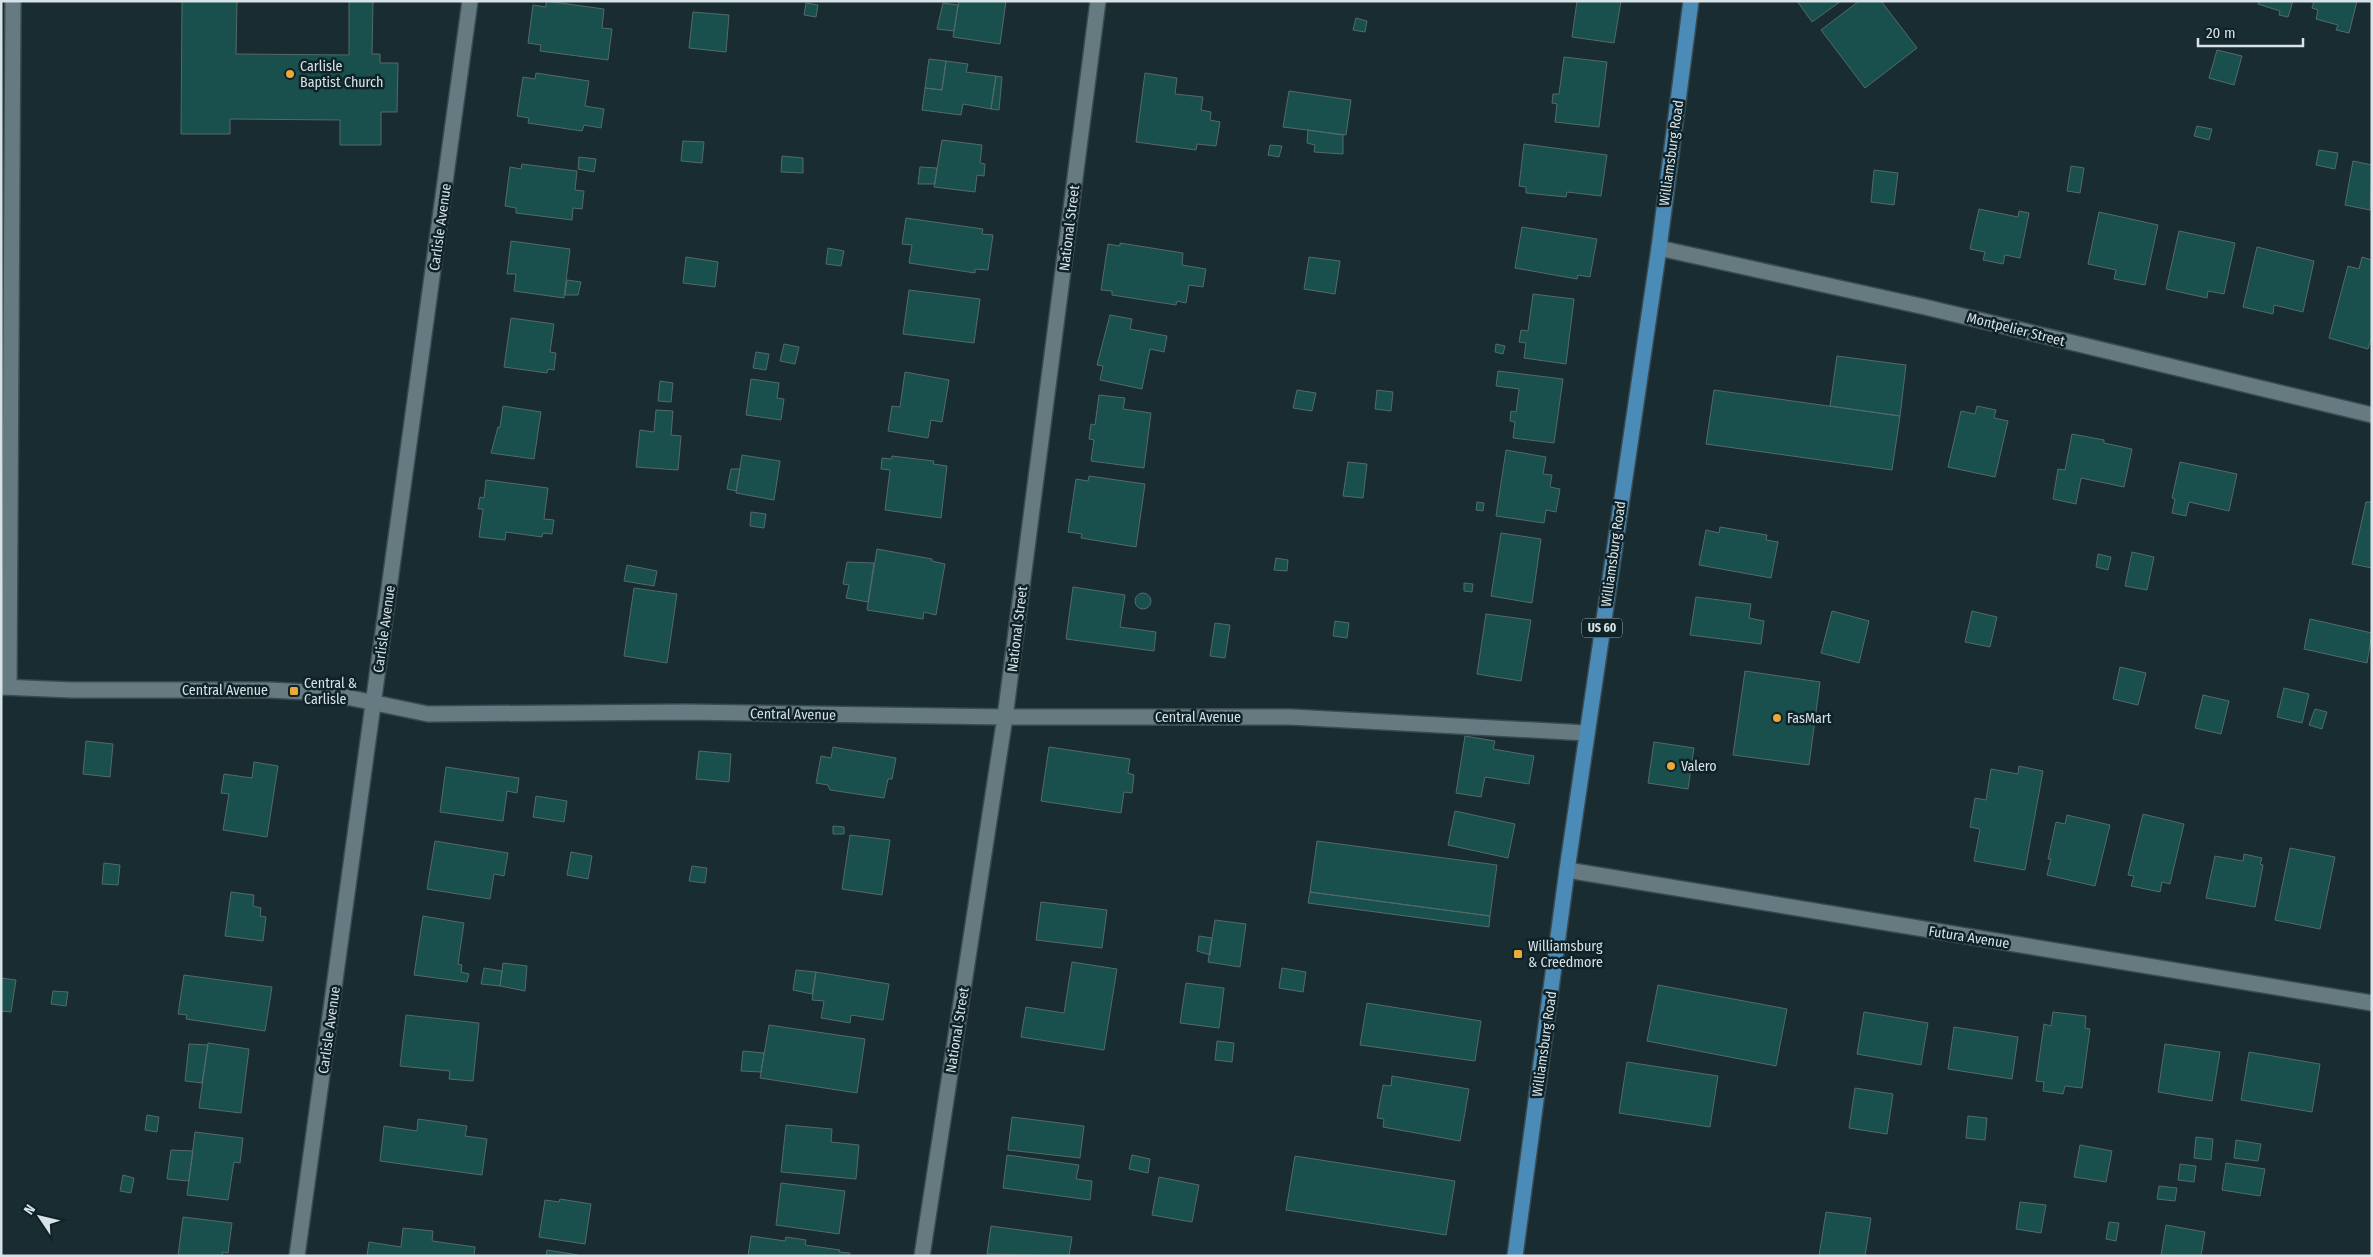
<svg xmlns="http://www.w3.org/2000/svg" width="2373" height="1257" font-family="'Fira Sans Condensed',sans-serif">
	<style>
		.building { fill: #19504d; stroke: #536a68 }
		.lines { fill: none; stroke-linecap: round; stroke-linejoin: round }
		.minor-casing { stroke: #3a4a4f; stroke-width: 18 }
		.major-casing { stroke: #3a4a4f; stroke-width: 18 }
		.minor { stroke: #657b81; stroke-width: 15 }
		.major { stroke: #4b8bb8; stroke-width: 15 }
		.poi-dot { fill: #eba93a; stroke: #0f2228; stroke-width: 2 }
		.labels { text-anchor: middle; stroke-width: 5; stroke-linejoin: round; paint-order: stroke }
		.shield { fill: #0f2228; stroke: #9ba9ae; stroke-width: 1 }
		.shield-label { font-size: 12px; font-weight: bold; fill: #d7e3e7 }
		.poi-label { font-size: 14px; fill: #d7e3e7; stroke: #0f2228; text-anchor: start }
		.street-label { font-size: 14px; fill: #d7e3e7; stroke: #0f2228 }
	</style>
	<rect width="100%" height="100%" fill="#192c32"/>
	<path class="building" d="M182 1H237L236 54 349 55V1H373L372 54H380V63H398L397 112H381V145H340V120L230 119V134H181Z
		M546 1 604 9 602 28 612 29 608 60 540 51 541 45 528 43 533 5 546 7Z
		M959 1H1006L1000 44 953 37Z
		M1577 1H1621L1614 43 1572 37Z
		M1797 1H1841L1812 22Z
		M1859 1H1881L1917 48 1865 88 1821 30Z
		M2259 1H2293L2288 17 2279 15 2280 11 2258 4Z
		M2314 1H2357L2349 33 2336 30 2338 25 2316 19 2318 10 2312 8Z
		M806 3 818 5 816 17 804 15Z
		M943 3 958 5 954 31 937 29Z
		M693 12 729 15 726 52 689 48Z
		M1356 18 1367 21 1365 32 1353 30Z
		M2217 50 2242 56 2234 85 2209 78Z
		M1564 57 1607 62 1599 127 1555 122 1557 104 1552 103 1553 94H1559Z
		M929 59 946 61 942 90 925 88Z
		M946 61 968 64 966 72 996 76 991 109 963 104 961 115 922 110 925 88 942 90Z
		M536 73 589 81 585 106 604 109 601 128 584 125 582 131 528 123 529 118 517 116 523 77 535 79Z
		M1145 73 1177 78 1175 94 1203 97 1201 110 1211 112 1210 120 1220 122 1216 146 1197 144 1196 150 1136 142Z
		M996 76 1002 77 999 110 991 109Z
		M1289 91 1351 100 1346 135 1283 127Z
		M2197 126 2212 129 2209 140 2194 136Z
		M1308 130 1343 135V154L1314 152 1315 145 1307 143Z
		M942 140 982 145 980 163 985 164 984 176 977 175 975 192 934 187Z
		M683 141 704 142 702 163 681 161Z
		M1524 144 1607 155 1601 196 1567 192 1566 197 1526 193V187L1519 186Z
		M1270 145 1282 146 1279 157 1268 155Z
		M2319 150 2338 153 2335 169 2316 165Z
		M782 156 803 158V173L781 172Z
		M579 157 596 159 594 172 578 169Z
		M2353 161 2372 165 2370 210 2345 205Z
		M522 164 577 171 575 190 584 191 582 209 573 208 572 220 516 213V208L505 206 510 167 521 169Z
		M2071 166 2084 168 2080 193 2067 191Z
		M920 167 937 168 935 184H918Z
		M1874 170 1898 173 1894 205 1871 202Z
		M1979 209 2018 217 2019 211 2029 213 2020 258 2005 255 2003 264 1983 260 1985 252 1970 249Z
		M2099 212 2158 225 2145 285 2114 279 2116 270 2088 264Z
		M906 218 983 229 982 234 993 235 988 270 975 269V273L909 263 912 245 902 244Z
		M1522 227 1597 239 1590 277 1578 275 1577 279 1515 268Z
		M2179 231 2235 243 2224 294 2208 291 2207 298 2166 289Z
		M511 241 570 249 564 298 514 291 516 274H507Z
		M1120 243 1183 253 1182 265 1206 269 1203 287 1189 285 1186 303 1177 301 1176 305 1112 295V291L1101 290 1108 244 1120 246Z
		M2257 247 2314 261 2303 312 2274 305 2273 314 2243 307Z
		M828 248 844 251 841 266 826 264Z
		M686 257 718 262 715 287 683 283Z
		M1309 257 1340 261 1335 294 1304 289Z
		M2362 257 2372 260V336L2368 349 2329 338 2348 266 2359 269Z
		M567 280 581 282 578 295H565Z
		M909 290 980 299 974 343 903 334Z
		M1533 294 1574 299 1566 364 1524 358 1526 343 1519 342 1521 330 1528 331Z
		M1110 315 1132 319 1130 329 1167 336 1164 352 1150 349 1142 389 1100 380 1103 366 1097 365Z
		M511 318 554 324 550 352 556 353 554 370 548 369 547 373 504 367Z
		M784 344 799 347 795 364 780 361Z
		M1496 344 1505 346 1503 354 1495 352Z
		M756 352 769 354 766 370 753 368Z
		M1837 356 1906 365 1900 416 1830 406Z
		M1498 371 1563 379 1554 443 1513 438 1515 422 1510 421 1511 411 1516 412 1519 389 1496 386Z
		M905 372 949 380 942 422 931 420 928 438 888 431 892 406 900 407Z
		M751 379 779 383 777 398 784 399 781 420 746 415Z
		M660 381 673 383 671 402 658 401Z
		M1297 390 1316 393 1312 411 1293 408Z
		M1377 390 1393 392 1391 411 1375 409Z
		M1714 390 1900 416 1892 470 1706 444Z
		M1099 395 1125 398 1123 409 1151 413 1144 468 1091 461 1094 440 1089 439 1091 424 1095 425Z
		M503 406 541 412 534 459 491 453 498 427H500Z
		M1977 406 1996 410 1994 418 2008 421 1995 477 1948 467 1961 411 1975 414Z
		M656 410 673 411 671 435 681 436 678 470 636 467 640 430 654 432Z
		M2072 434 2104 440V443L2132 449 2124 487 2081 478 2076 504 2053 499 2058 469 2065 470Z
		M1506 450 1546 457 1543 474 1552 475 1550 487 1560 489 1556 512 1546 510 1544 523 1496 516Z
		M742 455 780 461 774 500 736 493Z
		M892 456 934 461 933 464 947 466 941 518 885 510 890 470 881 469 882 458 891 459Z
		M1348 462 1367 464 1363 498 1343 496Z
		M2180 462 2237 474 2229 511 2189 502 2186 516 2172 513 2175 499 2172 498Z
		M731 469H740L736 491 727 489Z
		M1089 476 1145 484 1136 547 1081 538 1082 534 1068 532 1076 479 1088 481Z
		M486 480 548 488 544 519 554 520 552 534 543 533 542 537 506 532 505 540 479 537 483 509H478L480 497 484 498Z
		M2372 498V568L2352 564 2366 502H2371Z
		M1477 502 1484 503 1483 511 1476 510Z
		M751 512 766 514 764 528 750 526Z
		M1720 527 1767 535 1766 540 1778 542 1771 578 1699 565 1706 530 1719 533Z
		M1501 533 1541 539 1532 603 1491 596Z
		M877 549 932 559V561L945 564 936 615 924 612 923 619 867 610Z
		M2132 552 2154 557 2147 590 2125 586Z
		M2098 554 2111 557 2108 570 2096 567Z
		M1276 558 1288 560 1287 571 1274 570Z
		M847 562 874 563 868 602 846 598 849 585 843 584Z
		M627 565 657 571 654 586 624 581Z
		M1464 583 1473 584 1472 592 1464 591Z
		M1073 587 1125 595 1120 627 1156 632 1154 651 1066 639Z
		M634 588 677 594 667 663 624 656Z
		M1135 601a8 8 0 1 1 16 0a8 8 0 1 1-16 0Z
		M1696 597 1751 604 1749 618 1764 621 1761 644 1690 635Z
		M1832 611 1869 621 1859 663 1821 653Z
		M1972 611 1997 617 1990 647 1965 642Z
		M1486 614 1531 620 1521 681 1477 674Z
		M2310 619 2372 633 2367 663 2304 649Z
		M1335 621 1349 623 1347 638 1333 636Z
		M1215 623 1230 625 1225 658 1210 656Z
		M2120 667 2146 673 2138 705 2113 699Z
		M1745 671 1820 682 1809 765 1733 755Z
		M2284 688 2309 694 2302 723 2277 717Z
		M2203 695 2229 701 2221 734 2195 728Z
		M2315 709 2327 712 2322 729 2309 725Z
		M1465 736 1495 741 1493 749 1534 756 1529 784 1485 777 1481 797 1456 793Z
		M86 741 113 744 110 777 83 774Z
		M1654 742 1694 748 1688 789 1648 783Z
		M833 747 896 758 892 779H888L884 798 830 790 828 785 816 783 821 756 831 758Z
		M1049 747 1130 759 1128 773 1134 775 1132 793 1124 792 1121 813 1041 801Z
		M699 751 731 754 729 782 696 779Z
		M254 762 278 766 267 837 223 830 229 794 221 793 224 774 252 778Z
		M2019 766 2043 771 2025 870 1974 861 1980 829 1970 827 1975 798 1986 800 1991 769 2018 774Z
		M446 767 519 778 517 793 507 791 503 821 440 812Z
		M536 796 567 801 564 822 533 817Z
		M1455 811 1515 824 1508 858 1448 845Z
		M2143 814 2184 824 2170 884 2162 882 2160 892 2131 886 2134 876 2128 875Z
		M2067 815 2110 825 2095 886 2047 875 2051 859H2048L2056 822 2065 824Z
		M833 826 844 827V834H833Z
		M850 835 890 840 882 895 842 889Z
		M435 841 508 853 504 876 494 874 490 899 427 889Z
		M1317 841 1497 865 1490 916 1310 892Z
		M2290 848 2335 857 2320 929 2275 920Z
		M571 852 592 856 588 879 567 875Z
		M2244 854 2262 858 2260 864 2263 865 2255 907 2206 898 2215 856 2243 861Z
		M104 863 120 865 118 885 102 884Z
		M692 866 707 868 705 883 689 881Z
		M231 892 254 895 253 906 261 908 260 916 266 917 263 941 225 936Z
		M1310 892 1490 916 1489 927 1308 903Z
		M1041 902 1107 910 1102 948 1036 940Z
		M423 916 464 923 458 964 462 965 461 972 469 974 467 982 414 975Z
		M1215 920 1246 924 1240 967 1208 962Z
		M1199 936 1212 938 1210 955 1197 951Z
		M1072 962 1117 969 1104 1050 1021 1037 1026 1007 1064 1013Z
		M503 963 527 966 525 991 500 986Z
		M484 968 502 971 500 986 481 984Z
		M1282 968 1306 972 1303 992 1279 988Z
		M796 970 816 972 812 994 793 990Z
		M816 972 889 984 883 1020 851 1015 850 1023 821 1018 824 1001 812 1000Z
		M184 975 272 987 265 1031 186 1019 187 1015 178 1014Z
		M1 978 16 980 11 1012 1 1011Z
		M1186 983 1224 988 1219 1028 1180 1023Z
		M1658 985 1787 1009 1776 1066 1647 1041Z
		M53 991 68 992 66 1006 51 1004Z
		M1367 1003 1481 1021 1475 1061 1360 1045Z
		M1864 1012 1928 1023 1921 1065 1857 1054Z
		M2053 1012 2086 1016 2085 1028 2090 1029 2082 1088 2065 1086 2063 1094 2043 1091 2044 1082 2036 1081 2044 1024 2051 1026Z
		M406 1015 479 1023 473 1081 449 1079 450 1071 400 1066Z
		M769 1025 865 1039 857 1093 760 1078Z
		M1954 1027 2018 1037 2012 1079 1948 1069Z
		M1217 1041 1234 1043 1232 1062 1215 1060Z
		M208 1043 249 1049 241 1113 199 1108Z
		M189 1044 208 1045 202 1083 185 1081Z
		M2165 1044 2220 1052 2212 1101 2158 1092Z
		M743 1051 764 1053 761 1072 741 1071Z
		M2249 1052 2320 1064 2312 1112 2241 1100Z
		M1627 1062 1718 1076 1710 1127 1619 1113Z
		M1392 1076 1469 1089 1460 1141 1383 1127 1384 1119 1377 1118 1383 1085 1391 1086Z
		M1855 1088 1893 1094 1887 1134 1849 1128Z
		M147 1115 159 1117 157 1132 145 1130Z
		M1968 1116 1987 1118 1985 1140 1966 1138Z
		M1012 1117 1084 1126 1080 1158 1008 1150Z
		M418 1119 467 1126 465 1136 487 1139 482 1175 380 1161 384 1126 417 1131Z
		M786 1125 832 1129 831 1142 859 1145 856 1179 781 1172Z
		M195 1132 243 1138 240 1163 234 1162 228 1200 187 1195Z
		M2196 1137 2213 1139 2211 1160 2194 1158Z
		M2236 1140 2261 1144 2258 1161 2234 1158Z
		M2080 1145 2112 1151 2106 1182 2074 1177Z
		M171 1150 193 1151 189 1181 167 1179Z
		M1007 1155 1079 1165 1076 1179 1092 1181 1090 1200 1003 1188Z
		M1132 1155 1150 1159 1148 1173 1129 1169Z
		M1295 1156 1455 1181 1446 1235 1286 1210Z
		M2226 1163 2265 1169 2260 1196 2222 1190Z
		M2180 1164 2196 1166 2194 1182 2178 1180Z
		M123 1175 134 1178 131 1193 120 1191Z
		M1159 1177 1199 1185 1192 1222 1152 1215Z
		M781 1183 845 1191 839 1234 776 1225Z
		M2159 1186 2177 1188 2175 1201 2157 1199Z
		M560 1199 591 1204 585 1244 539 1237 545 1200 559 1202Z
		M2020 1202 2046 1205 2041 1233 2016 1229Z
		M1826 1212 1871 1218 1865 1256H1819Z
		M183 1217 232 1223 228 1253 223 1252 222 1256H178Z
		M2109 1222 2119 1223 2116 1241 2106 1239Z
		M2166 1225 2205 1232 2201 1256 2161 1255Z
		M991 1226 1072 1237 1069 1256 987 1254Z
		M403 1228 433 1231 432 1241 475 1247 474 1256H367L369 1242 401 1247Z
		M751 1236 785 1241 786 1237 806 1240 805 1245 840 1250 839 1252 850 1253 849 1256H748Z
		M547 1250 578 1255V1256H546Z"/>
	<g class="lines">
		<g class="minor-casing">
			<path id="minor" d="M1659 248 1925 307 2372 415
				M9 686 13 1
				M1 687 72 690H269L327 693 428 714 686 712 1005 717H1291L1587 733
				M1567 870 2372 1003
				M297 1256 470 1
				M922 1256 1005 717 1098 1"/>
		</g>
		<g class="major-casing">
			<path id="major" d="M1515 1256 1567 870 1659 248 1691 1"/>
		</g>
		<use href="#minor" class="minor"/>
		<use href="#major" class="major"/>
	</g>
	<g class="poi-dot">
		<circle cx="290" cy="74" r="5"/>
		<rect x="289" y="686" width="10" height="10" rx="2.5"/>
		<circle cx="1777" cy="718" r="5"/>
		<circle cx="1671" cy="766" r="5"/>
		<rect x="1513" y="949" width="10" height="10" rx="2.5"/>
	</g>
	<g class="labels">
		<rect class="shield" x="1582" y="618.5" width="40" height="19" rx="4"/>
		<g class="shield-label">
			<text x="1602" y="632">US 60</text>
		</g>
		<g class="poi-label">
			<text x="300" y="71">Carlisle<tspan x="300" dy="16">Baptist Church</tspan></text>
			<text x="304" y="688">Central &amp;<tspan x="304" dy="16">Carlisle</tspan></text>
			<text x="1787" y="723">FasMart</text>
			<text x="1681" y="771">Valero</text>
			<text x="1528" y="951">Williamsburg<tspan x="1528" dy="16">&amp; Creedmore</tspan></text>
		</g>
		<g class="street-label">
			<text transform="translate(1671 153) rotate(-82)" y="5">Williamsburg Road</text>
			<text transform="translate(440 227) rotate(-82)" y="5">Carlisle Avenue</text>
			<text transform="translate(1069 228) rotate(-83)" y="5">National Street</text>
			<text transform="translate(2016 329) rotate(14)" y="5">Montpelier Street</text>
			<text transform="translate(1613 554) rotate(-82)" y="5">Williamsburg Road</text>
			<text transform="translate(384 629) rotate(-82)" y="5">Carlisle Avenue</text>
			<text transform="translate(1017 629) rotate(-83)" y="5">National Street</text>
			<text x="225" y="695">Central Avenue</text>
			<text transform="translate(793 714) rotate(1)" y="5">Central Avenue</text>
			<text x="1198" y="722">Central Avenue</text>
			<text transform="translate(1969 937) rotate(9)" y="5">Futura Avenue</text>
			<text transform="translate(329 1030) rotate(-82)" y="5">Carlisle Avenue</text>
			<text transform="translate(957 1030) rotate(-81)" y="5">National Street</text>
			<text transform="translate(1544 1044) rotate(-82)" y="5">Williamsburg Road</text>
		</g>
	</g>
	<rect width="2373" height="1257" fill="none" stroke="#d7e3e7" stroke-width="5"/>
	<g transform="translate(40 1217) rotate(305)" stroke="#0f2228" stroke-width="4" paint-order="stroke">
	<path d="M0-4L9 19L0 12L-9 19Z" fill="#d7e3e7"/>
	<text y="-8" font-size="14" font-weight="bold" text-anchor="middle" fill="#d7e3e7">N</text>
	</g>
	<path d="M2198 38v8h105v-8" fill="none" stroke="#d7e3e7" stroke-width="2.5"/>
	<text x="2206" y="38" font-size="15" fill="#d7e3e7" stroke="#0f2228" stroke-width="4" paint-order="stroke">20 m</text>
</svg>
